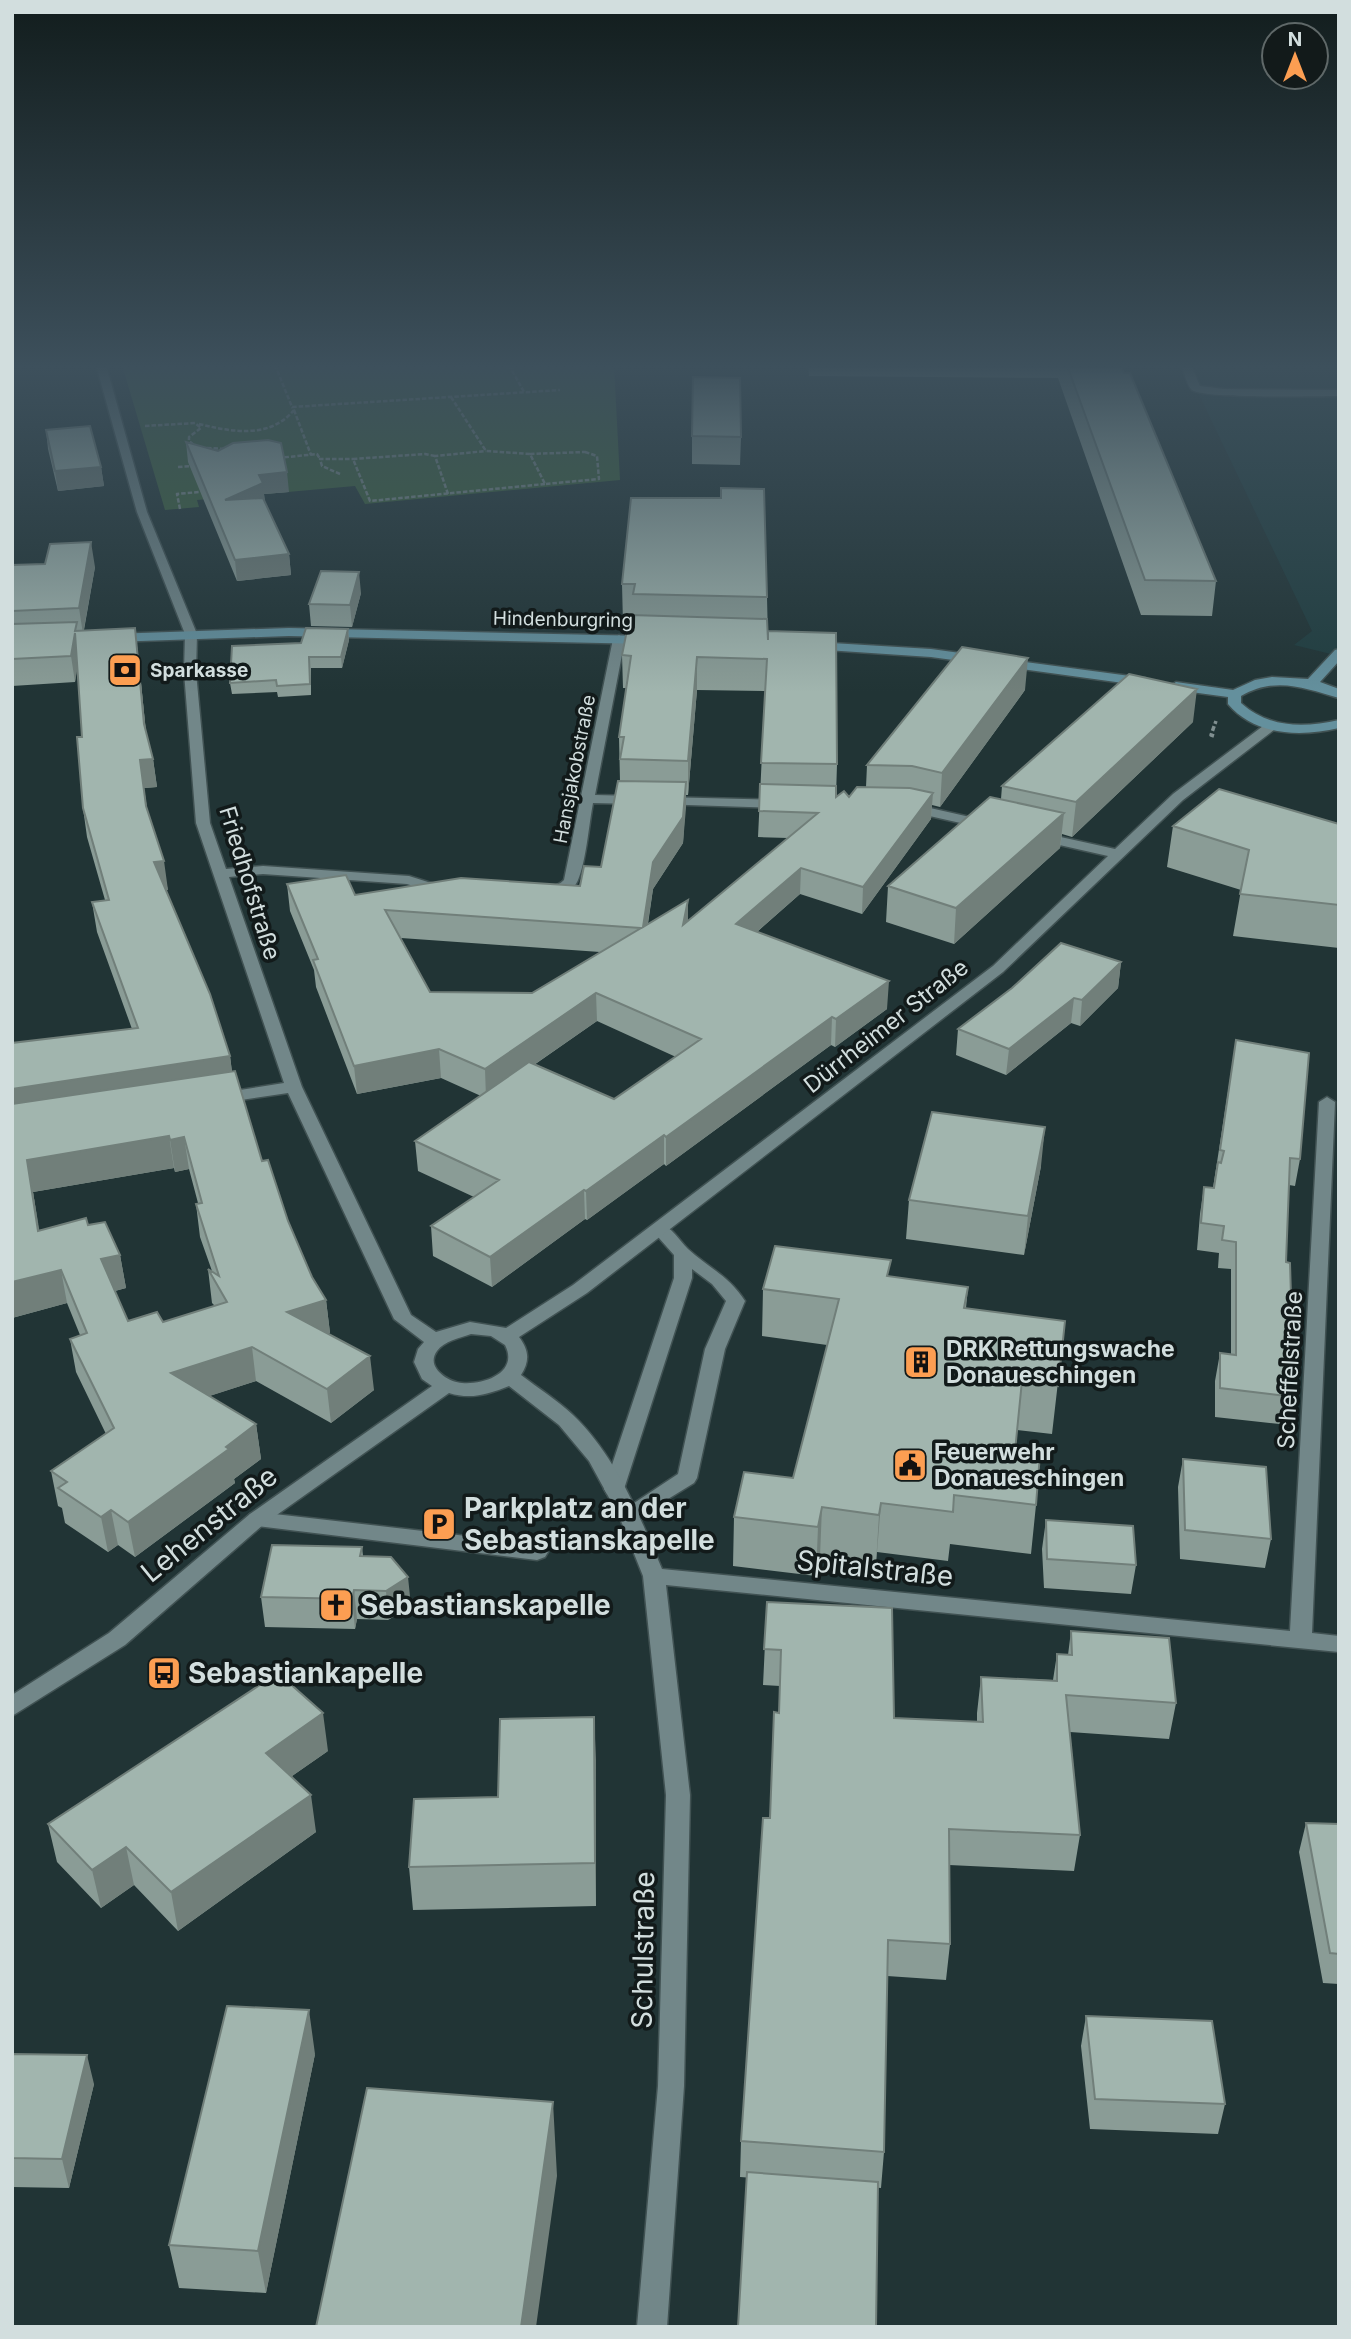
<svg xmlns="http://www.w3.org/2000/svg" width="1351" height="2339" font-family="Inter,sans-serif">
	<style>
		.built { fill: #213e40 }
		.green { fill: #3d633c }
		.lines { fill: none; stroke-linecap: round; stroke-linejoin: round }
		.lane-casing { stroke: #415253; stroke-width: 3 }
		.street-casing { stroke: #415253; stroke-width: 3 }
		.secondary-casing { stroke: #415253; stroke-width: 3 }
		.path-far1 { stroke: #808f90; stroke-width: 2.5; stroke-dasharray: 4.5 2; stroke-linecap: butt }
		.path { stroke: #808f90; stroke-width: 3.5; stroke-dasharray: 5 2.5; stroke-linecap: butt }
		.lane { fill: #728789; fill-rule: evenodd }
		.street { fill: #728789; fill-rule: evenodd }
		.secondary { fill: #64909d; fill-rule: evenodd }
		.wall { fill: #8a9c96; fill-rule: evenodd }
		.shaded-wall { fill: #717f7a }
		.building { fill: #a1b5ae; stroke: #717f7a; stroke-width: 2; fill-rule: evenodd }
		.labels { text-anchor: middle; stroke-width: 7; stroke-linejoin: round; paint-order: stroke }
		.far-street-label { font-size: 19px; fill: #d2dede; stroke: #121a1a }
		.far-poi-label { font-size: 19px; font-weight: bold; fill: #d2dede; stroke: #121a1a; text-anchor: start }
		.street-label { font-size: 23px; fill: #d2dede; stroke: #121a1a }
		.poi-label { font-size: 23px; font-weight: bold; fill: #d2dede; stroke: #121a1a; text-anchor: start }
		.near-poi-label { font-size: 28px; font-weight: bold; fill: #d2dede; stroke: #121a1a; text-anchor: start }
		.near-street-label { font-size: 28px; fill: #d2dede; stroke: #121a1a }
	</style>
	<rect width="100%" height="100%" fill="#213435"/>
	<path class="built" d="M1185 365H1339V656L1294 645 1312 631Z"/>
	<path class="green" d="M122 365H614L620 480 365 504 355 486 197 500 199 507 165 510Z"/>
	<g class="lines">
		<g class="lane-casing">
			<path id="lane" d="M1181 365H1191L1200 386 1224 389 1339 390V396C1317 396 1205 399 1192 390 1187 386 1184 371 1181 365Z
				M660 1224C672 1227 679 1240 688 1249 709 1268 729 1276 745 1301L725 1349 697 1478 694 1483 629 1523 622 1521 619 1516 622 1511 678 1474 705 1349 726 1301 712 1284 692 1269V1278L624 1489 621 1494 614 1496 607 1494 604 1489 674 1278V1255L651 1229Z
				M257 1512 537 1544 545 1547 548 1552 545 1557 537 1560 257 1526 250 1524 247 1519 250 1514Z"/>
		</g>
		<g class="street-casing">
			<path id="street" d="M96 365H106L147 512 197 634 196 672 210 823 226 869 263 866 409 876 450 889 452 892 445 896 407 884 263 874 229 877 302 1087 411 1315 436 1332 470 1322 506 1328 573 1285 993 966 1108 856 1033 839V833L1038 832 1115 849 1173 794 1267 723 1272 722 1279 726 1183 800 1003 972 587 1293 519 1337C529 1350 530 1361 521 1375 538 1388 557 1400 573 1415 616 1456 639 1515 662 1569L1290 1631 1319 1102 1327 1097 1335 1102 1312 1633 1339 1636V1652L666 1585 690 1795 684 2086 667 2327H637L658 2086 666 1795 643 1576 619 1516 589 1461 559 1425 509 1386C489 1394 471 1400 449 1393L264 1524 125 1645 12 1716V1695L109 1633 250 1514 432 1386 422 1379 414 1362 418 1349 424 1342 394 1319 288 1093 221 1103 213 1098 221 1093 284 1083 196 823 184 672 185 634 137 512ZM471 1334 491 1336 505 1345C519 1372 485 1385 462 1383 448 1382 425 1367 437 1351 444 1341 460 1338 471 1334Z
				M619 635 625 639 595 795 635 796 642 800 635 804 593 803C589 824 586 862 578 880 573 893 554 901 541 898L539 895C545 887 557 888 564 880L613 639Z
				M663 797 782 800 789 804 782 808 658 804V798Z
				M908 803 992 822 994 825 987 829 903 810V804Z"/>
		</g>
		<g class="secondary-casing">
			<path id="secondary" d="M289 628 647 636 653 640 647 644 289 636 112 642 106 638 112 634Z
				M815 642 931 649 975 655 981 659 975 663 931 657 811 649 809 646Z
				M1339 649V661L1320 682 1339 689V698C1304 688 1276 676 1241 696V703C1269 728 1303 728 1339 720V728C1301 737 1255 736 1228 704V697L1176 690 1170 686 1176 682 1233 690 1255 680 1272 677 1308 679 1335 650Z
				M1003 659 1145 678 1151 682 1145 686 999 666 997 663Z"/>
		</g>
		<path class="path-far1" d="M275 365 292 407 560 390
			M509 365 524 392
			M128 366 140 365
			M451 397 486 451 530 454
			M294 410 311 455
			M199 424C232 432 270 439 294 410L292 407
			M145 426 195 423 201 428 189 437V441L195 446
			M207 448 226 449
			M585 452 597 456 599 479 545 484 530 454Z
			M435 456 425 454 353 459 370 501 545 484
			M278 458 317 454 320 459
			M178 467 193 466
			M340 474 322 466 320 459H353
			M448 494 435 456 486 451
			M180 509 177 494 199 492"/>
		<path class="path" d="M1214 736 1211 735 1216 721"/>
		<use href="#lane" class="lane"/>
		<use href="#street" class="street"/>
		<use href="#secondary" class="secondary"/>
	</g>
	<path class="wall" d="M808 365H1121L1216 581 1212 616 1141 615 1058 378 809 376Z
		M1282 365H1339V368H1284Z
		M46 430 101 467 104 486 58 491 48 449Z
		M692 436 741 437 740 465 692 464Z
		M186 442 289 492 264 494 265 502 289 554 291 575 237 581 188 462Z
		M631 498 767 597 768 640 837 764 836 797H849L866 787 867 765 1025 690 940 807 932 805 931 819 862 914 800 894 757 932 887 1009 835 1047 831 1045 666 1166 664 1164 587 1220 585 1219 492 1287 433 1256 431 1226 474 1197 418 1171 415 1141 481 1096 441 1078 357 1094 316 987 314 970 290 911 287 884 355 895 580 886 601 867 620 781 619 737 626 688H623L622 655 629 624H623L622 584ZM697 690 765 691 758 837 788 838 688 921 648 924 653 889 683 843 686 795H688ZM401 938 600 952 532 993 430 992ZM597 1021 676 1057 614 1099 534 1065Z
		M12 565 95 567 84 630 138 654 146 732 153 759 157 787 144 788 147 808 168 890H166L230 1056 232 1072 262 1161 312 1277 326 1300 330 1333 328 1334 374 1390 331 1423 256 1381 209 1396 256 1424 261 1459 234 1479 235 1483 135 1557 118 1545 108 1552 65 1523 62 1508 58 1506 51 1471 106 1434 76 1372 70 1339 80 1335 67 1303 12 1318V1043L132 1029 97 932 92 902 105 900 87 837 83 808 82 737 77 668 75 682 12 686ZM174 1168 175 1172 189 1169 198 1203 196 1204 200 1237 212 1271 208 1269 212 1303 215 1306 163 1322 128 1321 115 1291 126 1288 120 1255 88 1225 39 1230 33 1192Z
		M361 593 352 627 311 626 309 604Z
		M348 629 349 640 342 668H311V695L278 697 277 692 232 694 230 683 301 643Z
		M1193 722 1072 837 1062 834 1060 848 954 944 886 922 888 886 1001 799 1002 786Z
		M1339 824V948L1233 936 1241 890 1167 867 1173 826Z
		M1121 962 1118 988 1080 1026 1071 1023 1006 1075 956 1055 958 1029Z
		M1236 1040 1300 1159 1295 1186 1289 1185 1286 1262 1294 1397 1289 1425 1215 1417V1381L1220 1353 1231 1354V1269L1218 1268 1219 1253 1197 1250 1200 1214 1204 1187 1213 1188Z
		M1041 1166 1024 1255 906 1239 909 1200Z
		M889 1277 968 1287 966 1308 1065 1321 1052 1434 1017 1430 1015 1451 1036 1505 1031 1554 950 1544 948 1561 877 1552 876 1564 820 1557 816 1576 733 1566 734 1517 793 1478 827 1345 762 1336 763 1289Z
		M1183 1459 1271 1539 1265 1568 1180 1559 1178 1487Z
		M1046 1520 1136 1565 1131 1594 1044 1588 1042 1549Z
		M362 1547 363 1556 411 1606 388 1620 357 1619 355 1629 265 1627 261 1597Z
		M767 1602 894 1718 977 1722V1713L981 1677 1053 1680 1057 1654 1068 1655 1071 1631 1176 1703 1169 1739 1070 1732 1080 1835 1074 1871 949 1865 950 1944 946 1980 887 1976 884 2152 881 2188 740 2177 741 2141 779 1713 780 1686 763 1685Z
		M328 1751 292 1776 316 1832 178 1931 134 1885 101 1908 57 1862 48 1824Z
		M596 1760V1906L413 1910 409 1867 498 1797Z
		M1306 1823 1339 1824V1984L1323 1983 1299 1852Z
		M1086 2016 1225 2104 1218 2134 1090 2129 1081 2046Z
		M12 2054 94 2084 69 2188 12 2187Z
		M315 2054 266 2293 179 2288 169 2245Z"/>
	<path class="shaded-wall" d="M101 467 104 486 58 491 55 471Z
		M287 472 289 492 264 494 265 503 225 500 259 475Z
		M91 542 95 567 83 634 79 608Z
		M289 554 291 575 237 581 235 560Z
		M359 572 361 593 352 627 350 605Z
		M135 628 138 654 148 751 144 724Z
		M348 629 349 640 342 668 341 657Z
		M75 633 79 659 75 682 71 656Z
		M697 657V690L688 795V761Z
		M1028 658 1025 690 940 807 942 773Z
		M1197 689 1193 722 1072 837 1076 802Z
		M153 759 157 787 144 788 140 760Z
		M686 782V808L683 843 653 889 643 954V927L653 862Z
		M933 793 931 819 862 914 863 887Z
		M1064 813 1060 848 954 944 956 908Z
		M164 861 168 890 158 892 154 862Z
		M801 868 800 894 735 951 736 924Z
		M688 900V927L683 925Z
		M1121 962 1118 988 1080 1026 1082 1000Z
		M889 981 887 1009 835 1047 836 1019Z
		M596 993 597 1021 486 1098 485 1069Z
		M1074 998 1071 1023 1006 1075 1009 1049Z
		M832 1017 831 1045 666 1166V1137Z
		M439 1049 441 1078 357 1094 354 1066Z
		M230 1056 234 1088 12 1121V1089Z
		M1045 1127 1041 1166 1024 1255 1028 1216Z
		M664 1135V1164L587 1220 586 1191Z
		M169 1136 174 1168 33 1192 45 1264 27 1160Z
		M184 1137 189 1169 175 1172 170 1140Z
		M584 1190 585 1219 492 1287 490 1257Z
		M120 1255 126 1288 107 1293 101 1259Z
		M61 1270 67 1303 12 1318V1282Z
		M326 1300 330 1333 291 1345 287 1312Z
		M252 1347 256 1381 176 1407 171 1373Z
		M370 1356 374 1390 331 1423 327 1389Z
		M256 1424 261 1459 234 1479 235 1483 135 1557 128 1522Z
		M881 1503 877 1552 876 1564 879 1515Z
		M822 1507 820 1557 816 1576 818 1527Z
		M111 1510 118 1545 108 1552 101 1517Z
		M408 1577 411 1606 388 1620 386 1591Z
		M354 1590 357 1619 355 1629 352 1599Z
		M323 1713 328 1751 272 1790 266 1753Z
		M594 1717 596 1760V1906L595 1863Z
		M311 1795 316 1832 178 1931 171 1892Z
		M126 1847 134 1885 101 1908 92 1870Z
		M309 2010 315 2054 266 2293 258 2251Z
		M87 2055 94 2084 69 2188 62 2159Z
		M553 2102 557 2176 536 2327H521Z"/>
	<path class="building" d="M1067 365H1121L1124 373H1130L1216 581 1145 580Z
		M693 377 740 378 741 437 692 436Z
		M90 426 101 467 55 471 46 430Z
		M268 440 281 443 287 472 259 475 263 483 225 500 263 498 289 554 235 560 186 442 218 451 233 443Z
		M721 488 764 489 767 597 633 594 635 584H622L631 498H721Z
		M91 542 79 608 12 611V565L45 564 50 544Z
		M321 571 359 572 350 605 309 604Z
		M630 615 767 619 768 640V631L836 633 837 764 761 763 767 659 697 657 688 761 620 759 624 737H619L631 656 622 655Z
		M77 622 75 631 135 628 144 724 153 759 140 760 146 806 164 861 154 862 210 994 230 1056 12 1089V1043L138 1028 92 902 109 900 83 808 77 737H82L75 633 71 656 12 659V624Z
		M306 628 348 629 341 657H309L310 684 277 686 276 680 230 683 232 646 301 643Z
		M962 647 1028 658 942 773 912 766 867 765Z
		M1129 674 1197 689 1076 802 1002 786Z
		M618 781 686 782 683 817 653 862 643 927 688 900 683 925 818 813 759 811 760 784 836 786V797L844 791 849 797 857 787 910 788 933 793 863 887 801 868 736 924 889 981 836 1019 832 1017 666 1137 664 1135 586 1191 584 1190 490 1257 431 1226 499 1180 415 1141 529 1062 614 1099 701 1039 596 993 485 1069 439 1049 354 1066 313 960 318 959 287 884 346 875 355 895 461 878 580 886 584 866 601 867ZM385 910 641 928 532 993 430 992Z
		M1219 789 1339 824V905L1240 894 1249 850 1173 826Z
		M990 797 1064 813 956 908 888 886Z
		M1061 943 1121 962 1082 1000 1074 998 1009 1049 958 1029 1012 988Z
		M1236 1040 1309 1053 1300 1159 1290 1158 1286 1262 1290 1263 1294 1397 1220 1388V1353L1236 1355V1242L1222 1240 1224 1226 1201 1223 1204 1187 1214 1188 1218 1162 1221 1163 1224 1151 1220 1150Z
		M235 1071 262 1161 268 1160 288 1221 312 1277 326 1300 287 1312 370 1356 327 1389 252 1347 171 1373 256 1424 226 1447 229 1449 128 1522 111 1510 101 1517 58 1488 67 1482 51 1471 114 1428 70 1339 87 1333 61 1270 12 1282V1104ZM169 1136 170 1140 184 1137 202 1203 196 1204 219 1276 208 1269 227 1302 163 1322 157 1312 128 1321 101 1259 120 1255 105 1222 88 1225 86 1218 38 1231 27 1160Z
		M932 1112 1045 1127 1028 1216 909 1200Z
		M775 1246 891 1260 887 1276 968 1287 964 1308 1065 1321 1058 1386 1022 1381 1015 1451 1040 1454 1036 1505 954 1495 953 1512 881 1503 879 1515 822 1507 818 1527 734 1517 744 1472 793 1478 839 1299 763 1289Z
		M1183 1459 1266 1467 1271 1539 1185 1530Z
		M1046 1520 1133 1526 1136 1565 1047 1559Z
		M272 1545 362 1547 360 1556 391 1557 408 1577 386 1591 354 1590 352 1599 261 1597Z
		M767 1602 892 1608 894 1718 983 1722 981 1677 1057 1681V1654L1072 1655 1071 1631 1169 1638 1176 1703 1066 1695 1080 1835 949 1829 950 1944 888 1940 884 2152 741 2141 763 1818H770L774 1712 779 1713 781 1650 764 1649Z
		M278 1673 323 1713 266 1753 311 1795 171 1892 126 1847 92 1870 48 1824Z
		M594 1717 595 1863 409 1867 414 1799 498 1797 500 1719Z
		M1306 1823 1339 1824V1954L1330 1953Z
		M227 2006 309 2010 258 2251 169 2245Z
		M1086 2016 1212 2021 1225 2104 1095 2099Z
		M12 2054 87 2055 62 2159 12 2158Z
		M367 2088 553 2102 521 2327H316Z
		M747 2172 878 2182 876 2327H738Z"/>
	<linearGradient id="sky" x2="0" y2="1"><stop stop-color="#121d1d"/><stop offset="0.53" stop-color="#3d505c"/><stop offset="1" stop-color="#3d505c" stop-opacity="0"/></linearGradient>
	<rect width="1351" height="692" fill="url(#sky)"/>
	<defs>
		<g id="bank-square" transform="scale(1.75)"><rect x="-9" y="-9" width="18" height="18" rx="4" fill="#fc9e52" stroke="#121a1a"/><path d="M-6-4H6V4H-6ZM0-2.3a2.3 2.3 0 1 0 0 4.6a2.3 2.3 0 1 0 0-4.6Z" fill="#111"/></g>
		<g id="building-square" transform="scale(1.75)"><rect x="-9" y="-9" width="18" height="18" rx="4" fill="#fc9e52" stroke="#121a1a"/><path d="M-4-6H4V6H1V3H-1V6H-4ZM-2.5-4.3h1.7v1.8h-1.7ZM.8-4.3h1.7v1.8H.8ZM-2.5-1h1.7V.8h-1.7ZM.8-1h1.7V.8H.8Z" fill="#111"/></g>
		<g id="civic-square" transform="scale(1.75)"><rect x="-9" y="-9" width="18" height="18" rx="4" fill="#fc9e52" stroke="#121a1a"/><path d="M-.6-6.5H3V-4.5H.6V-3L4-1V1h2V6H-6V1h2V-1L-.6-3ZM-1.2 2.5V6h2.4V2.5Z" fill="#111"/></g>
		<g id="parking-square" transform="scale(1.75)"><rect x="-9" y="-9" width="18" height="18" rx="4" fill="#fc9e52" stroke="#121a1a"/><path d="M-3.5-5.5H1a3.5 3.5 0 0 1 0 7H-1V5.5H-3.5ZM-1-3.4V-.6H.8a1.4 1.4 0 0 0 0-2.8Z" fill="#111"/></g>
		<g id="church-square" transform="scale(1.75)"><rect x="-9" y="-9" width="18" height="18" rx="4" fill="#fc9e52" stroke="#121a1a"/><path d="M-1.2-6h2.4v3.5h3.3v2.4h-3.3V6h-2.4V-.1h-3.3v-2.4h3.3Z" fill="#111"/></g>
		<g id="bus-square" transform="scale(1.75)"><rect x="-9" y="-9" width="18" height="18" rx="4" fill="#fc9e52" stroke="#121a1a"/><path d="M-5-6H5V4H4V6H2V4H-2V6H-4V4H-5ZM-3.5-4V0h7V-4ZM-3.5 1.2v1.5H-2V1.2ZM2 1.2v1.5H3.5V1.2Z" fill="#111"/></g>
	</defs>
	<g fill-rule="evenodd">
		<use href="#bank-square" x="125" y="670"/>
		<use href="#building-square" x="921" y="1362"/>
		<use href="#civic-square" x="910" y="1465"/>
		<use href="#parking-square" x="439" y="1524"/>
		<use href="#church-square" x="336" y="1605"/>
		<use href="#bus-square" x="164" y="1673"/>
	</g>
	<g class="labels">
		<g class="far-street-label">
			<text transform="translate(563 619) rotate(1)" y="7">Hindenburgring</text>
			<text transform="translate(574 769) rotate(-79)" y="7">Hansjakobstraße</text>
		</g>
		<g class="far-poi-label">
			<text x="150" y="677">Sparkasse</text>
		</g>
		<g class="street-label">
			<text transform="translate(250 883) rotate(73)" y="8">Friedhofstraße</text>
			<text transform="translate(886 1026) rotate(-38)" y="8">Dürrheimer Straße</text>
			<text transform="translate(1290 1370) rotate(-87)" y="8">Scheffelstraße</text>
		</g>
		<g class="poi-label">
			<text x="946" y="1357">DRK Rettungswache<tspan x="946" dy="26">Donaueschingen</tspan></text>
			<text x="934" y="1460">Feuerwehr<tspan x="934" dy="26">Donaueschingen</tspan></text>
		</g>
		<g class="near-poi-label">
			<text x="464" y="1518">Parkplatz an der<tspan x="464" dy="32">Sebastianskapelle</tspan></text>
			<text x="360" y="1615">Sebastianskapelle</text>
			<text x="188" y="1683">Sebastiankapelle</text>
		</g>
		<g class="near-street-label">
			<text transform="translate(209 1524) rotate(-39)" y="10">Lehenstraße</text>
			<text transform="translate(875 1568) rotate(6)" y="10">Spitalstraße</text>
			<text transform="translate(643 1950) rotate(-89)" y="10">Schulstraße</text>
		</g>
	</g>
	<rect width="1351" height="2339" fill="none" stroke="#d2dede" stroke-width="28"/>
	<g transform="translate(1295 56)"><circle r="33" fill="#121a1a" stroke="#5f6868" stroke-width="2"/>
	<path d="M0-5L12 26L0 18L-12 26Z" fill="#fc9e52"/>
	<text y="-10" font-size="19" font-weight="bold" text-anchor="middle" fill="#d2dede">N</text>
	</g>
</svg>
